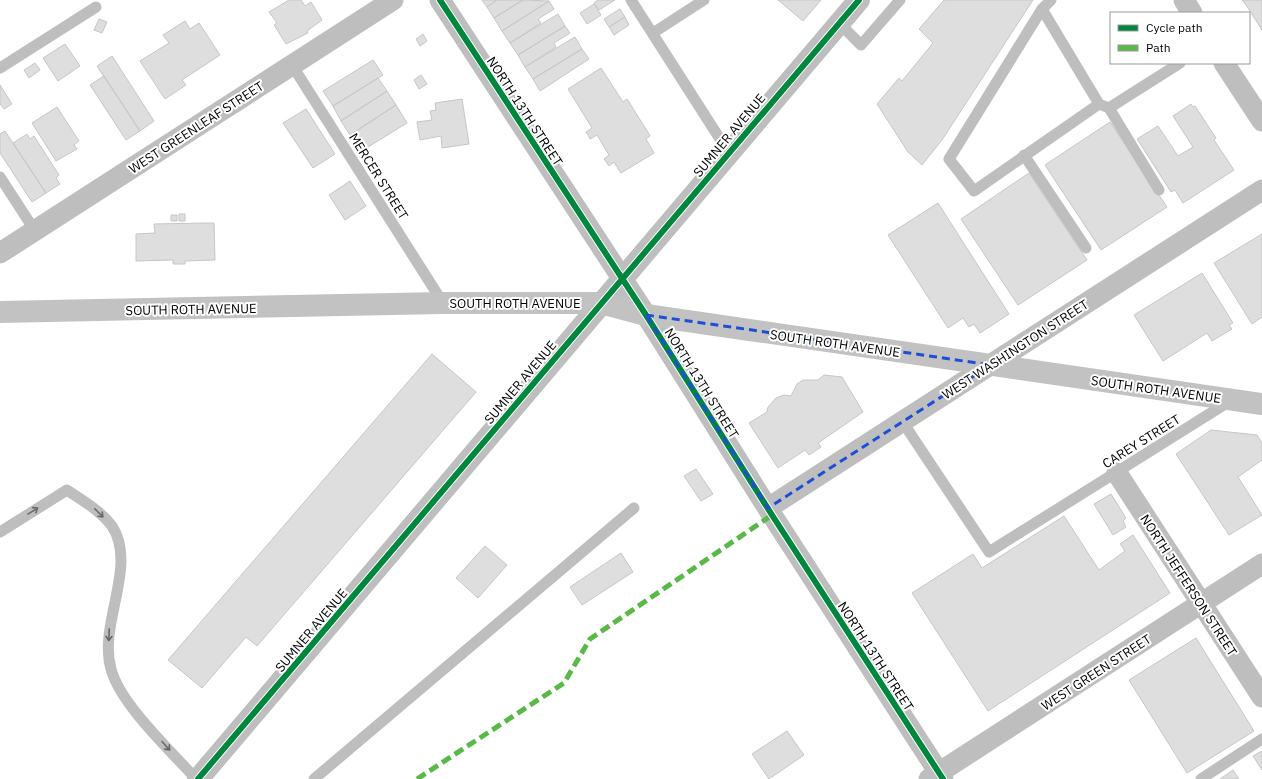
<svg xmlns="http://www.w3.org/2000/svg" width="1262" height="779" font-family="'IBM Plex Sans',sans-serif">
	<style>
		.building { fill: #dedede; stroke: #c6c6c6 }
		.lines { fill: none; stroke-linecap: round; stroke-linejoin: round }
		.service { stroke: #bebebe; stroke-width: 11 }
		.minor { stroke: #bebebe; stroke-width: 21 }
		.tertiary { stroke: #bebebe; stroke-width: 22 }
		.secondary { stroke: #c2c2c2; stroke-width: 22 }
		.quiet { stroke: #58b947; stroke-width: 5; stroke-dasharray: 10 5; stroke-linecap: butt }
		.cycleway-casing { stroke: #fff; stroke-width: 8 }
		.cycleway { stroke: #00873e; stroke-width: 6 }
		.oneway { stroke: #686868 }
		.marked { fill: none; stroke: #1d4ed8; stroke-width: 3; stroke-dasharray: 8 5; stroke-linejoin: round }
		.labels { text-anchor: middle; stroke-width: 4; stroke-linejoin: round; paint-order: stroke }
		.street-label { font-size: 13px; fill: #000; stroke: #fff }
	</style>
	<rect width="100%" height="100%" fill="#fff"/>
	<path class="building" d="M289 0H301L305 6 311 2 322 20 307 31 308 33 286 44 274 25 277 23 269 12Z
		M482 0H497L487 7Z
		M497 0H523L494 18 487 7Z
		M523 0 549 1 502 31 494 18Z
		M598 0H615L599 10 594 3Z
		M778 0H821L803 21Z
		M944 0H1033L942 140 922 165 908 152 877 104 899 78 902 81 933 43 919 29Z
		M1242 0H1262V30L1246 5Z
		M549 1 554 9 538 19 541 23 510 43 502 31Z
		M594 4 601 15 587 24 580 13Z
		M620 9 625 17 609 27 604 19Z
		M558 14 565 26 518 55 510 43Z
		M625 17 629 25 614 35 609 27Z
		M99 19 107 22 102 33 94 30Z
		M185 21 190 29 199 23 220 55 182 80 186 85 165 99 140 61 169 43 163 35Z
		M565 26 570 33 554 43 556 47 525 67 518 55Z
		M423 34 427 41 420 46 416 39Z
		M575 37 582 49 533 79 525 67Z
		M65 44 80 66 58 81 43 58Z
		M582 49 589 59 540 91 533 79Z
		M112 56 154 121 140 131 97 66Z
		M373 60 383 75 333 106 323 91Z
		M35 63 40 70 29 78 24 70Z
		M601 68 623 102 627 99 629 102 649 134 650 136 646 139 654 153 621 173 614 162 609 166 604 159 609 155 597 135 590 139 588 135 586 132 592 128 568 89Z
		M421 75 427 84 419 89 414 80Z
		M104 76 140 131 126 140 90 85Z
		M378 78 387 91 341 121 333 106Z
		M0 85 12 104 4 109 0 104Z
		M387 91 396 105 350 135 341 121Z
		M462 99 469 144 442 148 441 136 420 140 417 122 432 120 430 111 436 110 435 103Z
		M1191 104 1193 107 1195 106 1216 138 1214 140 1234 170 1183 203 1175 190 1171 192 1137 139 1158 126 1178 156 1193 147 1173 116Z
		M396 105 407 123 360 152 350 135Z
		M57 107 79 141 74 145 77 149 56 161 32 123Z
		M306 109 335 154 313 168 283 123Z
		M1110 122 1167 207 1101 250 1045 165Z
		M5 131 46 193 32 202 0 153V134Z
		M27 134 30 139 34 136 59 175 56 178 60 184 46 193 13 143Z
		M1029 173 1087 260 1018 305 961 219Z
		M350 181 366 206 345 220 329 195Z
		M938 203 1009 314 980 333 974 324 969 327 963 318 948 328 888 235Z
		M179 214H185V221H179Z
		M171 215H177V221H171Z
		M204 223H214L215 260 185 261V264H173V260L136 261V234L155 233 154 224Z
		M1262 234V317L1252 324 1214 263Z
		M1202 273 1233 323 1229 325 1232 329 1212 341 1207 333 1163 361 1134 315Z
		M432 354 476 392 257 646 246 637 202 688 168 660Z
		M824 375 842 377 863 412 818 443 821 447 809 455 805 450 778 468 749 423 767 412 768 407 776 398 784 395 791 396 797 384 803 380H818Z
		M1211 430 1257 435 1262 443V460L1238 477 1262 515 1229 535 1176 454Z
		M696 469 713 494 701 501 684 476Z
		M1111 494 1126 518 1123 521 1126 527 1113 535 1094 504Z
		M1064 516 1099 570 1125 551 1120 544 1133 535 1170 593 988 711 912 593 973 554 982 568Z
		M485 546 507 565 478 598 456 578Z
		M621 553 633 572 582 605 570 587Z
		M1196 638 1254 731 1187 773 1129 680Z
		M787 731 804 755 769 779 752 754Z
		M1262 751V770L1253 756Z
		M1233 770 1239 779H1220Z"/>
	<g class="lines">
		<path class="service" d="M631 0 729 153
			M1051 0 1042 9 949 159 974 191 1099 104
			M1042 9 1099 104 1109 108 1180 63
			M839 23 861 45 900 0
			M653 33 704 0
			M292 65 443 303
			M0 68 96 7
			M1109 108 1159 190
			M1024 155 1086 248
			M0 177 35 231
			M902 421 989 552 1230 401
			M0 532 67 490C82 500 101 511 112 526 138 566 98 624 111 669 120 704 171 751 196 779
			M314 779 634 508
			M1201 779 1262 739"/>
		<path class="minor" d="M440 0 646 315 772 515 943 779
			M1184 0 1192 13
			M1224 63 1262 121
			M0 253 393 0
			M1117 473 1262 697
			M768 508 1262 190
			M929 779 1262 564"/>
		<path class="tertiary" d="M198 779 859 0"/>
		<path class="secondary" d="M0 312 443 303H601L646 315 1262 404"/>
		<path class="quiet" d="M417 779 564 683 590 639 772 515"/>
		<g class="cycleway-casing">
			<path id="cycleway" d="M440 0 646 315 772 515 943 779
				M198 779 859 0"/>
		</g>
		<use href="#cycleway" class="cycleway"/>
	</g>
	<defs><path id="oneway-shaft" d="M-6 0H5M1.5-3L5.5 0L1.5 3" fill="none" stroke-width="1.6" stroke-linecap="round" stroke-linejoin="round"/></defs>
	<g class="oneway">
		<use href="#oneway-shaft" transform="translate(33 511) rotate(-32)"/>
		<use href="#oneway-shaft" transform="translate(99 513) rotate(45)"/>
		<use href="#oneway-shaft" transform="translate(109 635) rotate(92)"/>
		<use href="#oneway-shaft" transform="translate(166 746) rotate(48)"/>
	</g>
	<path class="marked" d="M646 315 738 328 991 365 768 508Z"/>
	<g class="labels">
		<g class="street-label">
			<text transform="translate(525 111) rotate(57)" y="5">NORTH 13TH STREET</text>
			<text transform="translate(196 127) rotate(-33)" y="5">WEST GREENLEAF STREET</text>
			<text transform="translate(729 135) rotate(-50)" y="5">SUMNER AVENUE</text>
			<text transform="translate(379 176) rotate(58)" y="5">MERCER STREET</text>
			<text x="515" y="308">SOUTH ROTH AVENUE</text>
			<text transform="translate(191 309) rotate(-1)" y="5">SOUTH ROTH AVENUE</text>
			<text transform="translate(835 343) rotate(8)" y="5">SOUTH ROTH AVENUE</text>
			<text transform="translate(1015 349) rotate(-33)" y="5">WEST WASHINGTON STREET</text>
			<text transform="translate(520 382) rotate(-50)" y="5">SUMNER AVENUE</text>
			<text transform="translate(702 383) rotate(58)" y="5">NORTH 13TH STREET</text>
			<text transform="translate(1156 389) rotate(8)" y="5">SOUTH ROTH AVENUE</text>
			<text transform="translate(1141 441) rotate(-32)" y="5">CAREY STREET</text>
			<text transform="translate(1189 585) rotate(57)" y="5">NORTH JEFFERSON STREET</text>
			<text transform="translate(311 630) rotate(-50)" y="5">SUMNER AVENUE</text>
			<text transform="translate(876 656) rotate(57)" y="5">NORTH 13TH STREET</text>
			<text transform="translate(1096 672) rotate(-33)" y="5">WEST GREEN STREET</text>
		</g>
	</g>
	<rect x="1110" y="12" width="140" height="52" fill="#ffffff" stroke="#999999"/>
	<rect x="1118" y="25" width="20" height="6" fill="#00873e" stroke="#999999"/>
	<text x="1146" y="32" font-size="12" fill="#000000">Cycle path</text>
	<rect x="1118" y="45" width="20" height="6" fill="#58b947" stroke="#999999"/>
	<text x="1146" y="52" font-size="12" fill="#000000">Path</text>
</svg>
